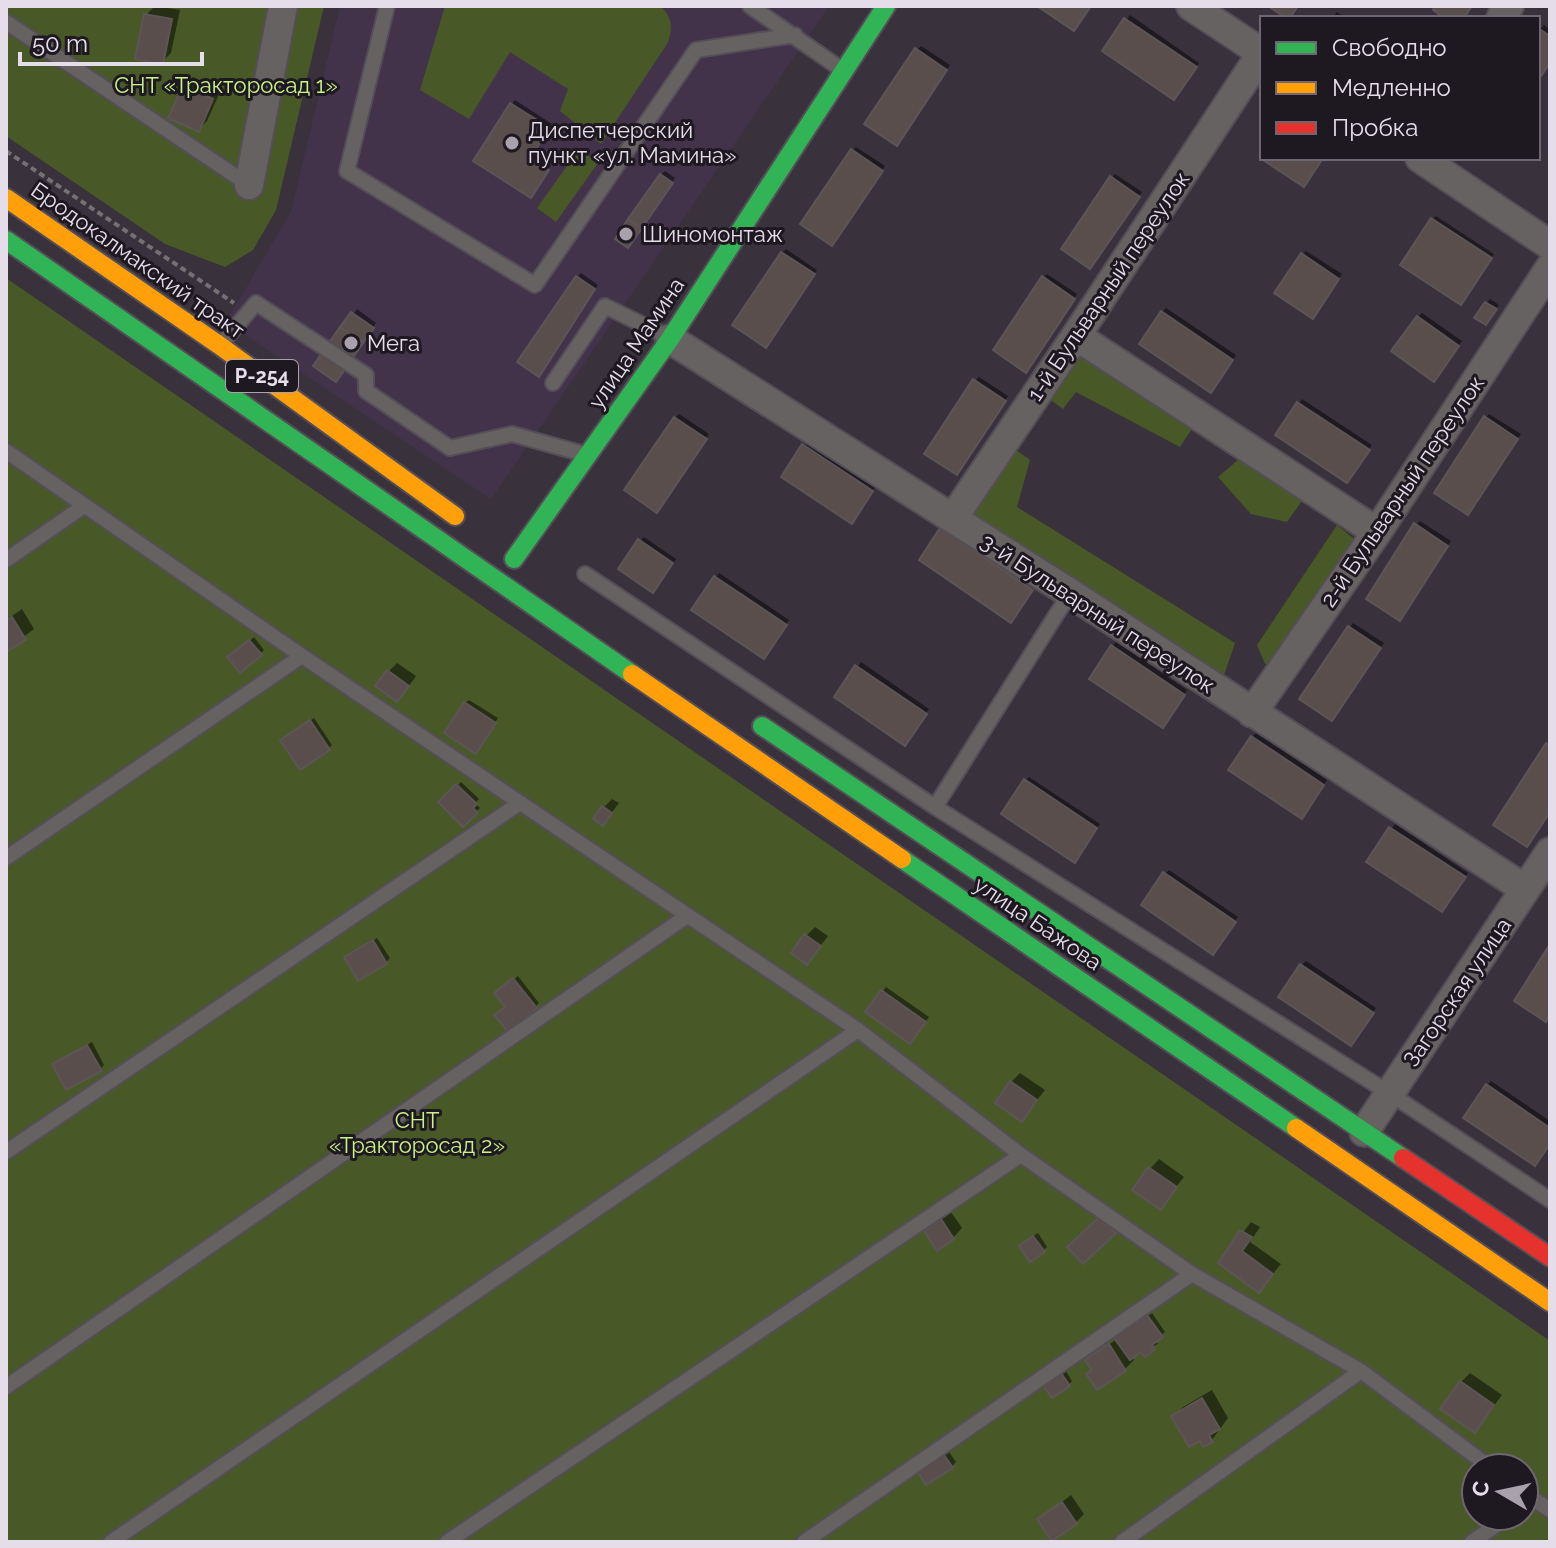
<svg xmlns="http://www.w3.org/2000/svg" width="1556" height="1548" font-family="Raleway,sans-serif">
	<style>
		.built { fill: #42334b }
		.green { fill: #485927; fill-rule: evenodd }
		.shadow { fill: #0007 }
		.building { fill: #5a4e4c; stroke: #5c5557; stroke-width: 2 }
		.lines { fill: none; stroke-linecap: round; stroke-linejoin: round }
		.lane-casing { stroke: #544e57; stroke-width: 18 }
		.street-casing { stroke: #544e57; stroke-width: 32 }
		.fast-casing { stroke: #544e57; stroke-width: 22 }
		.slow-casing { stroke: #544e57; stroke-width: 22 }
		.jam-casing { stroke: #544e57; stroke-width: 22 }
		.path { stroke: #747172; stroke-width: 4; stroke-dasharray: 6 4; stroke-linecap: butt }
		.lane { stroke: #676262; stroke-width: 14 }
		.street { stroke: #676262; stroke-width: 28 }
		.fast { stroke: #30b455; stroke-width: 18 }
		.slow { stroke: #ff9f0a; stroke-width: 18 }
		.jam { stroke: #e5322d; stroke-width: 18 }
		.poi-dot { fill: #a9a2ad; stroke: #1e1821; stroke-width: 3 }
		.labels { text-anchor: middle; stroke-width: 6; stroke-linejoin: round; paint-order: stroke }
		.shield { fill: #1e1821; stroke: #a9a3ae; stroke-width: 2 }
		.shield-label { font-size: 20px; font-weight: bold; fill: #e5deea }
		.park-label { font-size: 22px; fill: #c9f386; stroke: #1e1821 }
		.poi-label { font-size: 22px; fill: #e5deea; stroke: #1e1821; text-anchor: start }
		.street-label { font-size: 22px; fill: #e5deea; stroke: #1e1821 }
	</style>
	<rect width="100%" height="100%" fill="#39323c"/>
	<path class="built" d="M340 6H829L491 499 226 322 291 212Z"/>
	<path class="green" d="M6 6H324L276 210 253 250 225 267 165 244 6 136Z
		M445 6H660C673 17 673 29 667 44L601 144 560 111 568 89 510 52 469 119 420 90Z
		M579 149 598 163 556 222 537 208Z
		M6 278 1550 1341V1542H6ZM1476 1468H1524V1516H1476Z
		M1081 349 1196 423 1180 447 1076 392 1063 409 1048 398Z
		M1012 447 1030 460 1017 507 1235 643 1223 678 969 517Z
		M1245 454 1304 498 1287 522 1251 514 1218 477Z
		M1337 525 1359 543 1282 662 1265 664 1257 645Z"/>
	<path class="shadow" d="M155 6 180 10 171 53 162 62 146 15Z
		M1337 12 1346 18H1332Z
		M1130 15 1199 63 1178 94 1105 50Z
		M1544 25 1550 30V62L1538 72V32Z
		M921 46 950 65 900 139 917 50Z
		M193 77 221 90 207 121 198 130 184 87Z
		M515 100 552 124 533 154 551 165 534 191 512 104Z
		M856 147 885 166 835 239 852 151Z
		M665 171 675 178 632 242 661 175Z
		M1115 174 1142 192 1094 262 1112 178Z
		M1436 216 1494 254 1465 298 1432 220Z
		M786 249 817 270 770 341 782 253Z
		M1306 251 1342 274 1317 312 1303 254Z
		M581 273 598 285 542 370 577 277Z
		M1047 274 1077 294 1029 366 1043 278Z
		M1490 299 1499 305 1490 319 1487 303Z
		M1166 308 1236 355 1215 386 1162 312Z
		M357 309 376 323 339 376 316 366Z
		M1422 313 1462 341 1438 375 1418 317Z
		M979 377 1008 396 960 468 975 381Z
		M1302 399 1372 445 1351 477 1278 434Z
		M679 414 709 434 661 506 675 418Z
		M1489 414 1521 434 1468 513 1485 418Z
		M808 441 876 486 855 518 783 476Z
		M1420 521 1451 541 1404 614 1416 525Z
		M946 525 1036 585 1015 616 921 560Z
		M644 537 676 559 657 587 640 541Z
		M719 573 789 620 767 652 694 609Z
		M22 609 34 629 6 650V620Z
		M1353 623 1384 643 1336 715 1302 698Z
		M254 637 264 650 260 654H234Z
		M1116 642 1187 690 1166 722 1112 646Z
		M861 662 929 709 909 739 837 697Z
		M397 663 416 676 406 690 388 672Z
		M469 700 498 718 479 748 465 703Z
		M314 718 332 745 328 749 287 736Z
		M1256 733 1327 780 1305 813 1252 737Z
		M1029 777 1100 824 1078 856 1025 781Z
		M461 782 479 799 475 803 480 808 463 824 440 802Z
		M612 799 619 803 603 824V808Z
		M1395 824 1468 873 1445 906 1369 861Z
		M1169 870 1238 917 1217 948 1165 874Z
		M815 927 828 936 807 963 806 936Z
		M377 938 390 958 386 962 351 954Z
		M1306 961 1376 1008 1355 1040 1302 965Z
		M518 976 539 1003 536 1006 501 990Z
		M886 987 929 1017 914 1038 868 1012Z
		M92 1042 104 1065 100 1069 54 1064Z
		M1020 1073 1045 1090 1022 1119 1011 1082Z
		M1491 1081 1550 1121V1143L1487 1085Z
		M1159 1159 1184 1177 1160 1207 1150 1169Z
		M951 1212 962 1228 953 1238 926 1231Z
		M1104 1215 1118 1228 1083 1262 1070 1247Z
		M1251 1222 1260 1227 1250 1242 1281 1264 1259 1291 1220 1263Z
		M1038 1233 1047 1247 1043 1250 1025 1242Z
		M1152 1313 1165 1332 1155 1340 1158 1344 1132 1356 1134 1360 1125 1369 1097 1388 1093 1369 1088 1360Z
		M1066 1371 1072 1381 1068 1385 1050 1381Z
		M1470 1373 1502 1395 1475 1431 1461 1382Z
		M1212 1390 1228 1418 1212 1440 1174 1416 1183 1407Z
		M947 1449 956 1462 952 1466 922 1465Z
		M1071 1495 1084 1514 1075 1523 1040 1519Z"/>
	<path class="building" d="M1037 6H1091L1074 31Z
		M1268 6H1298L1290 18H1286Z
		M1435 6H1472L1464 18H1444L1433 10Z
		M144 14 172 19 163 65 135 59Z
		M1124 18 1197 67 1174 100 1102 51Z
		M1538 28 1550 36V63L1541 76 1538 74Z
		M915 48 947 70 897 146 864 124Z
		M183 85 213 99 199 132 168 118Z
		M510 103 550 128 530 158 549 170 531 198 473 161Z
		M851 149 883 171 832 246 800 224Z
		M1265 158H1323L1304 187 1263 160Z
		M660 174 673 183 642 228 628 219Z
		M1110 176 1140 197 1090 269 1061 249Z
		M1431 218 1492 258 1461 305 1400 265Z
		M628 219 642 228 628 248 615 239Z
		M781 252 815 274 766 348 732 325Z
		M1301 253 1339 279 1313 319 1274 293Z
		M576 276 595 289 539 377 517 362Z
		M1042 276 1075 299 1026 373 993 350Z
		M1485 302 1497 309 1486 325 1474 318Z
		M1161 311 1233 360 1211 393 1139 344Z
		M351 312 374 328 363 343 340 327Z
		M1417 316 1459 346 1434 382 1391 351Z
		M340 327 363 343 336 382 313 366Z
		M973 379 1006 401 957 475 924 454Z
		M1297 402 1370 450 1347 483 1275 435Z
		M1484 416 1518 439 1468 515 1434 493Z
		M674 417 707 439 657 513 624 490Z
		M802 444 873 491 852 524 781 477Z
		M1414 523 1448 546 1400 621 1366 599Z
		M940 528 1033 590 1011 623 919 560Z
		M638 539 673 563 653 593 618 569Z
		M714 576 787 625 764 659 691 610Z
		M12 617 26 640 6 652V621Z
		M1348 626 1381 648 1332 721 1299 699Z
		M249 640 262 655 240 673 227 657Z
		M1111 645 1185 695 1163 728 1089 679Z
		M855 665 927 714 905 746 834 697Z
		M387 670 409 686 397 702 375 686Z
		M464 702 496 723 476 754 444 733Z
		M310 720 330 750 300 770 280 740Z
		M1251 736 1324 785 1302 819 1228 770Z
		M1546 743 1550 746V812L1527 847 1493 825Z
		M1024 779 1097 828 1075 863 1001 814Z
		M456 784 477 804 473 808 478 813 463 827 438 802Z
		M602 806 612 813 603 826 593 819Z
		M1389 827 1466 877 1442 912 1366 862Z
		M1163 872 1236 922 1213 955 1141 905Z
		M804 934 821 946 807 965 791 953Z
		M373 940 387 964 358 981 344 957Z
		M1550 944V1015L1546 1022 1514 1001Z
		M1300 964 1374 1013 1351 1046 1278 997Z
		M513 978 537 1008 508 1032 494 1015 505 1007 494 993Z
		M881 990 926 1022 910 1044 865 1012Z
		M87 1045 102 1071 66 1090 52 1064Z
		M1010 1081 1037 1100 1022 1122 995 1103Z
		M1486 1084 1550 1128V1144L1535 1166 1463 1118Z
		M1148 1167 1177 1187 1161 1210 1132 1190Z
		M1098 1218 1116 1233 1083 1264 1067 1247Z
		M941 1219 954 1239 937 1251 924 1231Z
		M1240 1230 1252 1237 1242 1251 1273 1274 1259 1293 1218 1263Z
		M1033 1236 1045 1252 1030 1262 1019 1246Z
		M1147 1315 1163 1337 1152 1345 1155 1350 1145 1357 1141 1352 1130 1360 1114 1338Z
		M1109 1344 1126 1371 1097 1390 1086 1374 1092 1370 1085 1360Z
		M1061 1373 1070 1386 1052 1398 1043 1385Z
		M1460 1381 1494 1405 1475 1433 1440 1409Z
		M1202 1398 1220 1429 1209 1435 1213 1442 1203 1447 1200 1441 1189 1447 1171 1416Z
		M942 1452 953 1468 926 1485 916 1469Z
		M1062 1502 1077 1524 1052 1541 1037 1519Z"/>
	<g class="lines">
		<g class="lane-casing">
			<path id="lane" d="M387 6 347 171 535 285 696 50 795 35
				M750 6 841 69
				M6 22 249 185
				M222 343 256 303 366 375V391L450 448 512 434 584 454
				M553 383 605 306 668 337
				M6 451 302 656 858 1030 1021 1155 1192 1274 1361 1371 1491 1468
				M6 560 84 506
				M585 574 935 807 1389 1093 1550 1200
				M935 807 1070 593
				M6 858 302 656
				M6 1152 520 803
				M6 1387 687 916
				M1524 1493 1550 1510
				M111 1542 858 1030
				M447 1542 1021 1155
				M804 1542 1192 1274
				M1122 1542 1361 1371
				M1472 1542 1509 1516"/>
		</g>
		<g class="street-casing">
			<path id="street" d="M1191 6 1262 53
				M1501 18 1509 6
				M1420 158 1550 245
				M249 185 283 6
				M1076 336 1377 532
				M670 339 1070 593 1525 889
				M953 518 1076 336 1262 53
				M1252 713 1377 532 1550 268
				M1364 1132 1550 852"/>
		</g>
		<g class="fast-casing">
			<path id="fast" d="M6 240 632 674
				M514 559 670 339 886 6
				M762 726 1403 1158
				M902 859 1296 1128"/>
		</g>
		<g class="slow-casing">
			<path id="slow" d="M6 198 219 345 455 516
				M632 674 902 859
				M1296 1128 1550 1302"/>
		</g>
		<g class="jam-casing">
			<path id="jam" d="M1403 1158 1550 1257"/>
		</g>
		<path class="path" d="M6 151 234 303"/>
		<use href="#lane" class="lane"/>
		<use href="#street" class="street"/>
		<use href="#fast" class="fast"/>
		<use href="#slow" class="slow"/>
		<use href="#jam" class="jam"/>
	</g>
	<g class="poi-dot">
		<circle cx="512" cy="143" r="8"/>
		<circle cx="626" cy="234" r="8"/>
		<circle cx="351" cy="343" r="8"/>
	</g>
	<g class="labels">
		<rect class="shield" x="226" y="360" width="72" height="32" rx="6"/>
		<g class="shield-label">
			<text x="262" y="383">Р-254</text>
		</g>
		<g class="park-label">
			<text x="226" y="93">СНТ «Тракторосад 1»</text>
			<text x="417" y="1128">СНТ<tspan x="417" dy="25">«Тракторосад 2»</tspan></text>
		</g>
		<g class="poi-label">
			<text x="528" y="138">Диспетчерский<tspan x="528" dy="25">пункт «ул. Мамина»</tspan></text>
			<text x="642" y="242">Шиномонтаж</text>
			<text x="367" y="351">Мега</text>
		</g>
		<g class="street-label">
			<text transform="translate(138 260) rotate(35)" y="8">Бродокалмакский тракт</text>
			<text transform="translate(1108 286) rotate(-56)" y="8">1-й Бульварный переулок</text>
			<text transform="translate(636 343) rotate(-56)" y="8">улица Мамина</text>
			<text transform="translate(1402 491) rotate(-56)" y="8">2-й Бульварный переулок</text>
			<text transform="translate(1098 613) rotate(33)" y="8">3-й Бульварный переулок</text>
			<text transform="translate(1038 923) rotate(34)" y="8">улица Бажова</text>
			<text transform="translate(1457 992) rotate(-56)" y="8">Загорская улица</text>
		</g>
	</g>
	<rect width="1556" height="1548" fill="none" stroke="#e5deea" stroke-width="16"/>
	<rect x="1260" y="16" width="280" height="144" fill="#1e1821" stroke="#6e6771" stroke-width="2"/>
	<rect x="1276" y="42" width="40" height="12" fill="#30b455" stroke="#6e6771" stroke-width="2"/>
	<text x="1332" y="56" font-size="24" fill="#e5deea">Свободно</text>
	<rect x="1276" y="82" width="40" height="12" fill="#ff9f0a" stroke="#6e6771" stroke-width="2"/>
	<text x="1332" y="96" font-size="24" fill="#e5deea">Медленно</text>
	<rect x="1276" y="122" width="40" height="12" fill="#e5322d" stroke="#6e6771" stroke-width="2"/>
	<text x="1332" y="136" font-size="24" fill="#e5deea">Пробка</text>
	<g transform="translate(1500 1492) rotate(279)"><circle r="38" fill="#1e1821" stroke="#6e6771" stroke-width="2"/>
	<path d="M0-6L14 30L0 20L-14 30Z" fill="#a9a2ad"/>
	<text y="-12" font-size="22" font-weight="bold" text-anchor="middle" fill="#e5deea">С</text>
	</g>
	<path d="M20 52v12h182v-12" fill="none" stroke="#e5deea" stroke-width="4"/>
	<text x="32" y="52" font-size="24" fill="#e5deea" stroke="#1e1821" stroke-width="6" paint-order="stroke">50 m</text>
</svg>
